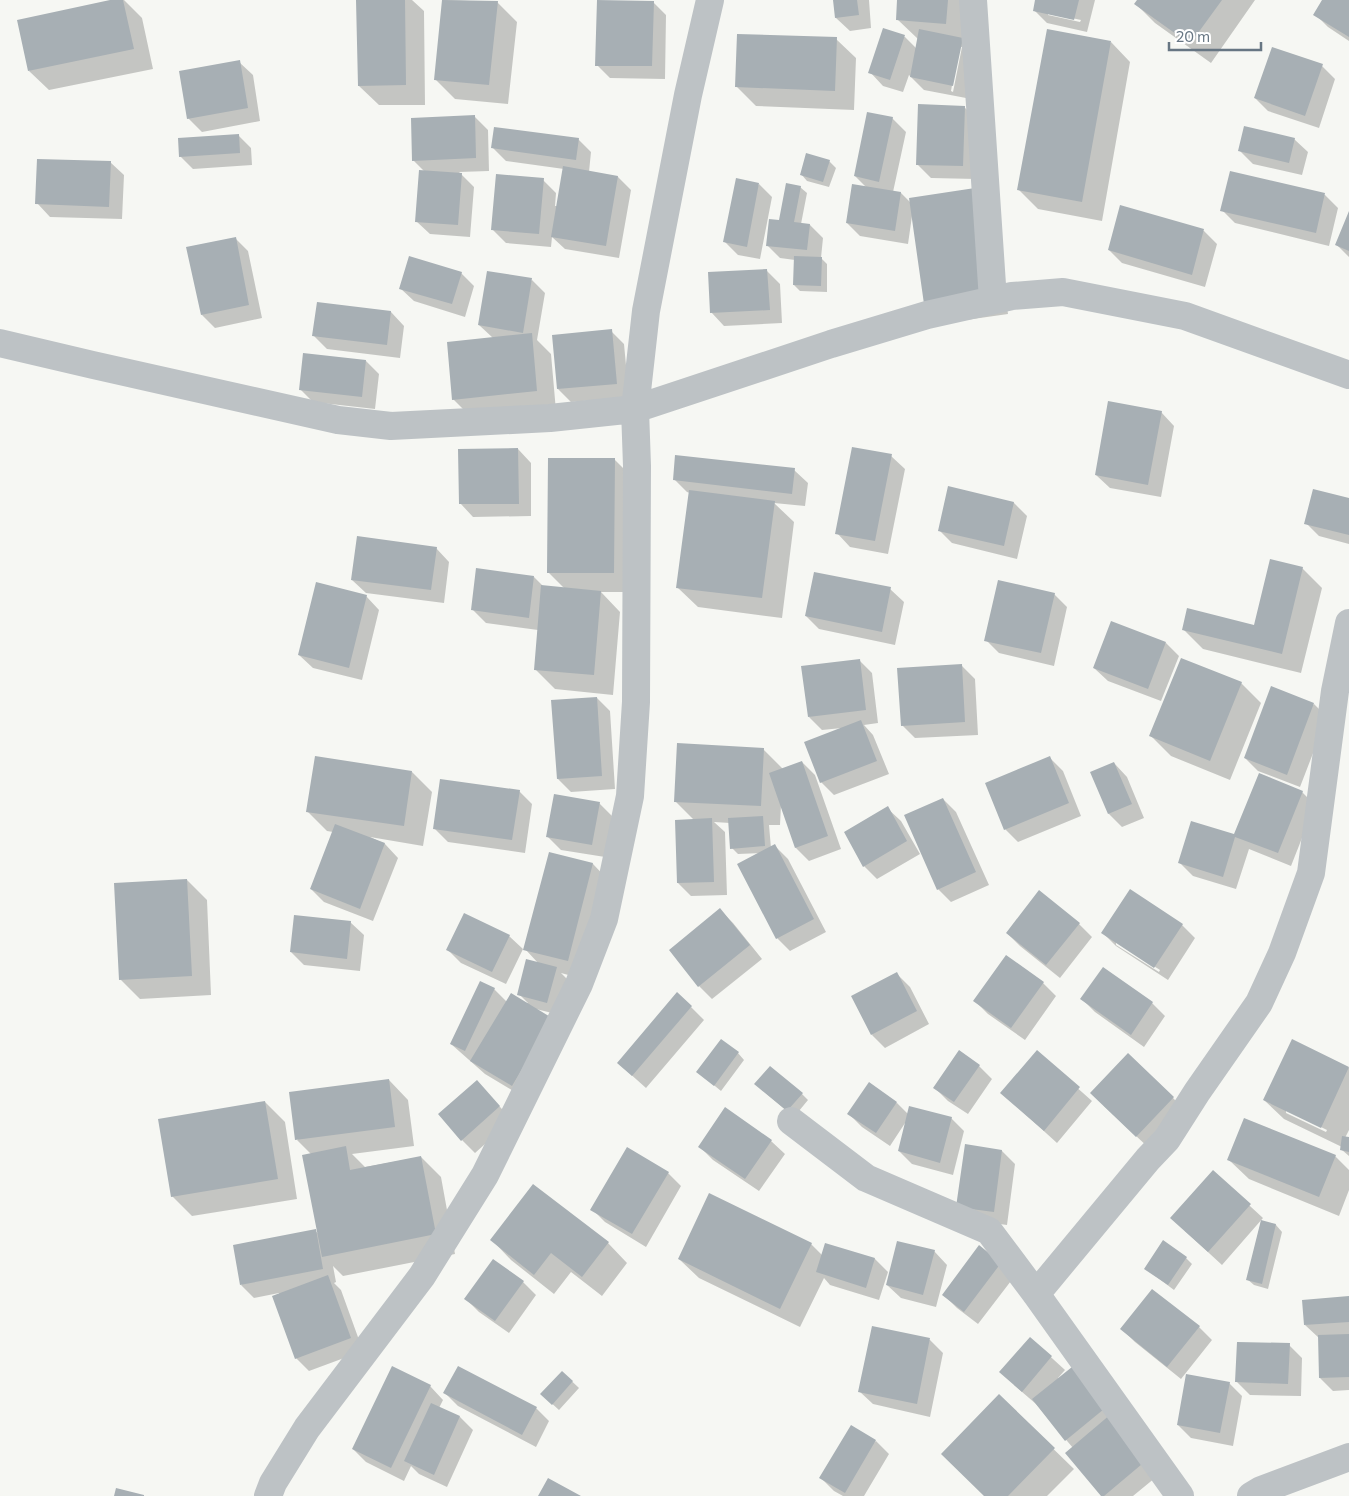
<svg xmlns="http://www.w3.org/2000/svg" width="1349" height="1496" font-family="Commissioner,sans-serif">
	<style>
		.shadow { fill: #0003; fill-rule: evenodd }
		.building { fill: #a7afb4 }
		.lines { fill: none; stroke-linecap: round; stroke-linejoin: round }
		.street { stroke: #bdc2c5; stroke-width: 28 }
	</style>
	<rect width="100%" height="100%" fill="#f6f7f3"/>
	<path class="shadow" d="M116 0H124L142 18 153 69 49 90 29 71Z
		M358 0H412L424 11 425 105H379L359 86Z
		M443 0 497 2 517 22 508 104 455 99 435 79Z
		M835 0H869L871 28 850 31 836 18Z
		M898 0H969L966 98 924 90 909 75 903 92 883 86 870 72 883 30 905 37 916 48 918 39 897 19ZM959 47H962L953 92 951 91Z
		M1036 0H1095L1087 32 1047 23 1034 10ZM1048 13 1081 20 1080 22 1048 15Z
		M1138 0H1255L1211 63 1155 23 1136 4Z
		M1324 0H1349V41L1328 27 1315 14Z
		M653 2 666 15 665 79 610 78 597 65Z
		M836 39 856 58 854 110 756 106 737 87Z
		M1111 42 1130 62 1102 221 1038 209 1019 190Z
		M239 62 253 75 260 121 202 132 188 118Z
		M1322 66 1335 79 1319 128 1268 111 1255 98Z
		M964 107 978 120 976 179 931 178 918 165Z
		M475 117 488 130 489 171 459 172 474 187 470 237 430 234 416 221 424 171 413 160Z
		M892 118 906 132 893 192 901 193 911 203 994 210 1008 314 945 323 912 216 908 244 860 236 847 223 867 188 855 176Z
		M238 135 251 148 252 165 193 169 180 156Z
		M578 139 591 152 589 172 618 177 631 190 619 258 565 249 552 237 551 247 506 243 493 230 543 180 556 193 555 206H557L564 169 506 161 493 148Z
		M1294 139 1308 152 1302 175 1253 164 1240 151Z
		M829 161 836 168 829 187 807 181 801 174Z
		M110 162 124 175 122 219 50 217 37 203Z
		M1231 173 1325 195 1338 208 1329 246 1235 223 1222 210Z
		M759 184 772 197 760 259 738 255 725 242Z
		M800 187 807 193 801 224 810 225 823 238 821 258 827 264V292L800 291 794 285 795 260 780 258 767 245Z
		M1121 207 1204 231 1217 244 1205 287 1122 263 1109 250Z
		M1349 214V257L1337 245Z
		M235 238 248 251 262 318 215 328 202 315Z
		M767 271 780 284 782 323 724 326 711 312Z
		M461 273 474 286 465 317 414 301 400 288Z
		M532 280 545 293 537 340 551 354 556 411 473 419 453 399 493 338 479 325Z
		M318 303 391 312 404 326 400 358 327 349 314 336Z
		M611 331 624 344 629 397 571 402 558 389Z
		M366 361 379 374 375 409 313 402 300 389Z
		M1161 412 1174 426 1161 497 1110 488 1096 475Z
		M518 449 531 463V516L473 517 460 503Z
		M891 456 905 469 888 554 850 547 837 533Z
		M614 459 634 479V592H601L620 612 613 695 555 689 535 669 538 630 486 623 473 610 534 577 544 587 565 589 548 572Z
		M794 470 808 483 805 506 774 503 794 522 782 618 698 607 678 588 690 493 687 492 674 479Z
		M949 488 1014 503 1027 516 1017 559 952 543 939 530Z
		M1349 500V544L1319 536 1306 523Z
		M436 548 449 562 444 603 366 593 352 580Z
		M1302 568 1322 588 1301 673 1203 649 1183 629 1255 626Z
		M890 589 904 602 895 645 819 629 806 616Z
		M1054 594 1067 607 1054 666 999 653 986 640Z
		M366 596 379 610 362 680 313 668 299 655Z
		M1166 643 1179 656 1161 701 1108 681 1094 668Z
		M859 660 872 673 878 723 864 725 873 735 889 774 834 795 821 782 842 728 822 730 809 717Z
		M962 666 975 679 978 735 915 738 902 725Z
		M1241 683 1261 703 1230 780 1171 756 1151 736Z
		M597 698 610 711 615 789 571 792 558 779Z
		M1314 704 1327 717 1300 787 1258 771 1245 758Z
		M763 749 783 769 802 762 815 775 841 849 809 861 796 848 781 805 780 825H769L771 848 775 846 788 859 826 932 790 951 777 938 762 853 738 854 732 848 730 823 714 822 725 832 727 895 691 896 678 883 694 820 675 801Z
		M1050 758 1063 771 1081 816 1018 842 1005 829Z
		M1114 763 1127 777 1144 818 1122 827 1109 814 1092 773Z
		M412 772 432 792 423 846 370 837 385 844 398 858 373 921 324 902 311 889 333 832 327 831 307 811Z
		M519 791 532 804 525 853 448 842 435 829Z
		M1302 792 1315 805 1291 866 1249 849 1236 889 1193 876 1180 863 1235 836Z
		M943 799 956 812 989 885 951 902 938 889Z
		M599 803 612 816 605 857 561 850 548 837Z
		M887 808 901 821 920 854 877 879 864 866Z
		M550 853 593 864 612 884 587 980 561 973 569 981 560 1015 536 1009 525 1098 485 1074 451 1044 494 989 507 1002 528 1003 519 994 539 964 525 949Z
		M187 880 207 900 211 995 140 999 120 979Z
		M1040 892 1079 924 1092 937 1060 978 1020 946 1007 933Z
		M720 910 733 923 762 959 712 999 699 986Z
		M350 922 364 935 360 971 304 965 291 952Z
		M1182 925 1195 938 1168 980 1116 946 1103 933ZM1116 942 1160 970 1159 972 1116 945Z
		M509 936 523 949 506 984 461 963 448 950Z
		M897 974 910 987 929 1024 885 1048 872 1035Z
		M1043 983 1056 996 1025 1040 988 1014 975 1001Z
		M1082 999 1152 1003 1165 1016 1144 1047 1095 1012Z
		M691 1007 704 1020 646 1088 618 1063Z
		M1292 1041 1349 1068V1130L1345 1138 1349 1139V1156L1342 1150V1147L1284 1119 1264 1100ZM1286 1110 1327 1130 1326 1132 1286 1113Z
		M1037 1052 1092 1101 1057 1143 1002 1093Z
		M738 1053 744 1060 721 1091 698 1072Z
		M979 1066 992 1079 968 1114 948 1101 934 1087Z
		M389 1080 408 1100 414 1146 352 1154 365 1167 421 1157 441 1177 455 1254 343 1276 333 1266 336 1282 334 1283 341 1290 363 1351 309 1371 296 1358 279 1293 254 1298 241 1285 315 1231 319 1234 312 1155 297 1140Z
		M477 1082 512 1120 475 1153 462 1140Z
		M762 1090 802 1094 808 1100 794 1117Z
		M1173 1098 1186 1111 1150 1149 1104 1106Z
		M265 1102 285 1122 297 1199 192 1216 172 1196Z
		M897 1103 909 1115 951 1118 964 1131 953 1175 912 1164 899 1151 907 1120 890 1146 862 1127 849 1114Z
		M725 1109 771 1141 785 1154 759 1191 713 1160 700 1147Z
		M966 1146 1002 1151 1015 1164 1007 1225 971 1220Z
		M1335 1156 1349 1170V1190L1339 1216 1249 1179 1229 1160Z
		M1213 1172 1263 1218 1222 1265 1185 1231Z
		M668 1173 681 1186 646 1247 605 1222 592 1209Z
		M1261 1222 1276 1225 1282 1232 1268 1289 1254 1285 1247 1279Z
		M492 1240 608 1243 627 1263 602 1296 571 1272 554 1294 511 1260Z
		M811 1244 822 1255 875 1259 888 1272 879 1300 830 1285 824 1278 800 1327 699 1278 679 1259Z
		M979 1247 1014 1277 978 1324 957 1308 944 1295Z
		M934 1251 947 1265 936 1307 901 1298 887 1285Z
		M1186 1258 1192 1264 1174 1290 1146 1269Z
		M523 1282 536 1295 509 1333 479 1312 466 1299Z
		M1349 1298V1390L1333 1391 1320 1378 1319 1338 1305 1325Z
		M873 1327 930 1340 943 1353 930 1417 873 1404 859 1391Z
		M1199 1327 1212 1340 1181 1379 1135 1342 1122 1329Z
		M1030 1338 1065 1370 1058 1378 1059 1379 1072 1369 1161 1473 1133 1496H1103L1073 1448 1036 1404 1014 1385Z
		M1289 1345 1302 1358 1301 1396 1250 1395 1237 1382Z
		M562 1372 579 1388 559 1410 548 1400Z
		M1229 1383 1242 1396 1233 1446 1191 1438 1178 1425Z
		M430 1386 443 1400 439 1408 460 1417 473 1430 447 1487 419 1474 411 1466 404 1481 366 1462 353 1449Z
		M445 1393 536 1408 549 1421 536 1447 458 1406Z
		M999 1396 1074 1469 1047 1496H985Z
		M876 1441 889 1454 864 1496H843L834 1491 821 1478Z"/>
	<path class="building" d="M110 0H123L134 49 28 71 17 20Z
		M356 0H405L406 85 358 86Z
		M442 0 498 1 489 85 434 80Z
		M597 0 654 1 652 66H595Z
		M833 0H857L859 15 835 18Z
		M897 0H948L946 24 896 20Z
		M1035 0H1079L1074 20 1033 11Z
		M1137 0H1222L1190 44 1134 4Z
		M1322 0H1349V37L1313 15Z
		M883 28 905 35 890 80 868 73Z
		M919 29 963 38 953 86 910 77Z
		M1047 29 1111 41 1082 202 1017 190Z
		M737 34 837 37 835 91 735 87Z
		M1272 47 1323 64 1305 116 1254 98Z
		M240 60 248 108 187 119 179 71Z
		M918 104 965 106 963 166 916 165Z
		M867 112 893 117 879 182 854 176Z
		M475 115 476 158 412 161 411 118Z
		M1244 126 1295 138 1289 163 1238 151Z
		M494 127 579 138 576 160 491 148Z
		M239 134 240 153 179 157 178 138Z
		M806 153 830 160 823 182 800 175Z
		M37 159 111 161 109 207 35 204Z
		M563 166 618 176 606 246 551 237Z
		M419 170 462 173 458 225 415 222Z
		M1230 171 1325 193 1316 233 1220 211Z
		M496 174 544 178 539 234 491 230Z
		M736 178 759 183 747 247 723 242Z
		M786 183 801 186 794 222 810 224 807 250 766 246 769 219 779 220Z
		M852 184 901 192 895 231 846 223Z
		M975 188 989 294 924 304 909 198Z
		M1120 205 1204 229 1192 275 1108 250Z
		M1349 211V251L1335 245Z
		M236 237 249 305 201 315 186 247Z
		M409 256 462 272 452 304 399 289Z
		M794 256 822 257 821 286 793 285Z
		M767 269 770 310 710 313 708 272Z
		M487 271 532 278 523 333 478 325Z
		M317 302 391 311 387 345 312 336Z
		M612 329 617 384 557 389 552 335Z
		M532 333 537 391 452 400 447 342Z
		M303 353 366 360 362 397 299 390Z
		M1108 401 1162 411 1148 485 1095 475Z
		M852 447 892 454 875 541 835 534Z
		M518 448 519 504H459L458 449Z
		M675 455 795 468 792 494 673 480Z
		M548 458H615L614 573H547Z
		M948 486 1014 502 1004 546 938 531Z
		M1313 489 1349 498V535L1304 524Z
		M689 490 775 501 762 598 676 588Z
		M357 536 437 547 431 590 351 580Z
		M1270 559 1303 567 1282 654 1182 630 1187 608 1254 625Z
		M476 568 534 576 529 618 471 610Z
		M814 572 891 587 882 632 805 616Z
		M998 580 1055 593 1041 653 984 641Z
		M316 582 367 595 349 668 298 655Z
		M541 585 601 591 594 675 534 670Z
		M1111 621 1166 642 1148 689 1093 668Z
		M1181 658 1242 682 1210 761 1149 736Z
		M860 659 866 710 808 717 801 666Z
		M962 664 965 722 901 726 897 668Z
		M1271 686 1314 703 1287 775 1244 758Z
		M597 697 602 776 557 779 551 700Z
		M861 720 877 761 820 783 804 742Z
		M677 743 764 748 761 806 674 802Z
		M315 756 412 771 404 826 306 812Z
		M1050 756 1069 803 1004 830 985 783Z
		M802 761 828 836 795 848 769 773Z
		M1114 762 1132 804 1108 814 1090 772Z
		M1259 773 1303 791 1278 853 1235 837 1223 877 1178 863 1191 821 1234 834Z
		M440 779 520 790 512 840 433 829Z
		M554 794 600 802 592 845 546 837Z
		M943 798 976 872 937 890 904 815Z
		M888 806 907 841 863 867 844 832Z
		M763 816 765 846 730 849 728 818Z
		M712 818 714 882 677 883 675 820Z
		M335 824 385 843 360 909 310 889Z
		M775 844 814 919 776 939 737 864Z
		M549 852 593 863 568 961 523 950Z
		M187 879 192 976 119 980 114 883Z
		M1130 889 1183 924 1154 968 1101 933Z
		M1039 890 1080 923 1046 965 1006 933Z
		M720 908 750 945 698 987 669 950Z
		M464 913 510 935 492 972 446 950Z
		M294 915 351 921 347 959 290 952Z
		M1006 955 1044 982 1011 1028 973 1001Z
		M526 959 557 967 547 1003 517 995Z
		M1103 967 1153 1002 1131 1035 1080 999Z
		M897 972 917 1011 871 1035 851 996Z
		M480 981 495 988 465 1051 450 1044Z
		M677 992 692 1006 632 1076 617 1063Z
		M511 993 552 1018 512 1086 470 1061Z
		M721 1039 739 1052 714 1086 696 1072Z
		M1292 1039 1349 1067 1321 1128 1263 1100Z
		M959 1050 980 1065 954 1102 933 1088Z
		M1037 1050 1080 1087 1044 1131 1000 1093Z
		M1128 1053 1174 1097 1136 1137 1090 1093Z
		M770 1066 803 1093 787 1111 754 1084Z
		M389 1079 395 1127 295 1140 289 1092Z
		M477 1080 500 1106 461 1141 438 1114Z
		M869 1082 897 1102 876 1133 847 1114Z
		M265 1101 278 1179 171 1197 158 1119Z
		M909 1106 952 1117 940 1163 898 1151Z
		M725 1107 772 1140 745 1179 698 1147Z
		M1244 1118 1336 1155 1319 1197 1227 1160Z
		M1342 1136 1349 1137V1152L1340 1150Z
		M965 1144 1002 1150 994 1212 956 1207Z
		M346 1146 350 1170 421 1156 436 1234 322 1257 302 1155Z
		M627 1147 669 1172 632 1234 590 1210Z
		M1213 1170 1251 1204 1208 1252 1170 1218Z
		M533 1184 609 1242 582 1277 551 1253 534 1275 490 1240Z
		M709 1193 812 1243 780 1309 678 1259Z
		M1261 1220 1276 1224 1262 1284 1246 1280Z
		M316 1229 323 1269 240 1285 233 1245Z
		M1163 1240 1187 1257 1168 1285 1144 1269Z
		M897 1241 935 1250 923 1295 886 1285Z
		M825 1243 875 1258 866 1288 816 1272Z
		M979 1245 1001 1263 964 1312 942 1295Z
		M493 1259 524 1281 495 1321 464 1299Z
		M328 1275 351 1338 295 1359 272 1296Z
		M1152 1289 1200 1326 1167 1367 1120 1329Z
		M1349 1296V1322L1304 1325 1302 1300Z
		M872 1326 930 1338 917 1404 858 1392Z
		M1349 1334V1377L1319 1378 1318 1335Z
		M1030 1337 1052 1356 1022 1392 999 1372Z
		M1237 1342 1290 1343 1288 1384 1235 1382Z
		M392 1366 431 1385 391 1468 352 1449Z
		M458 1366 537 1407 522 1435 443 1393Z
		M1072 1367 1104 1409 1065 1441 1032 1399Z
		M562 1371 573 1381 552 1405 540 1394Z
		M1186 1374 1230 1382 1220 1433 1177 1425Z
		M999 1394 1055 1448 1008 1496H984L941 1454Z
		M431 1403 460 1416 434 1475 404 1461Z
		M1111 1414 1148 1459 1104 1496H1101L1065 1453Z
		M851 1425 876 1440 845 1493 819 1478Z
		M548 1478 581 1496H538Z
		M116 1488 144 1495V1496H114Z"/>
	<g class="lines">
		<path class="street" d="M973 0 993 300
			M0 343 93 365 338 420 391 426 550 418 635 409 831 344 927 315 1012 296 1063 292 1185 316 1349 375
			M791 1121 866 1178 989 1231 1036 1294 1180 1496
			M1036 1294 1148 1159 1167 1139 1197 1092 1259 1003 1282 953 1311 873 1335 691 1349 623
			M268 1496 273 1483 307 1428 422 1276 485 1175 579 984 604 919 630 796 636 702 637 466 635 409 646 311 688 95 710 0
			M1251 1496 1261 1490 1349 1457"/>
	</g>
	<path d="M1169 42v8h92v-8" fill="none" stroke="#677683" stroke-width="2.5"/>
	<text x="1176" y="42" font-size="15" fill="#677683" stroke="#ffffff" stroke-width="4" paint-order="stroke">20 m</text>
</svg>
